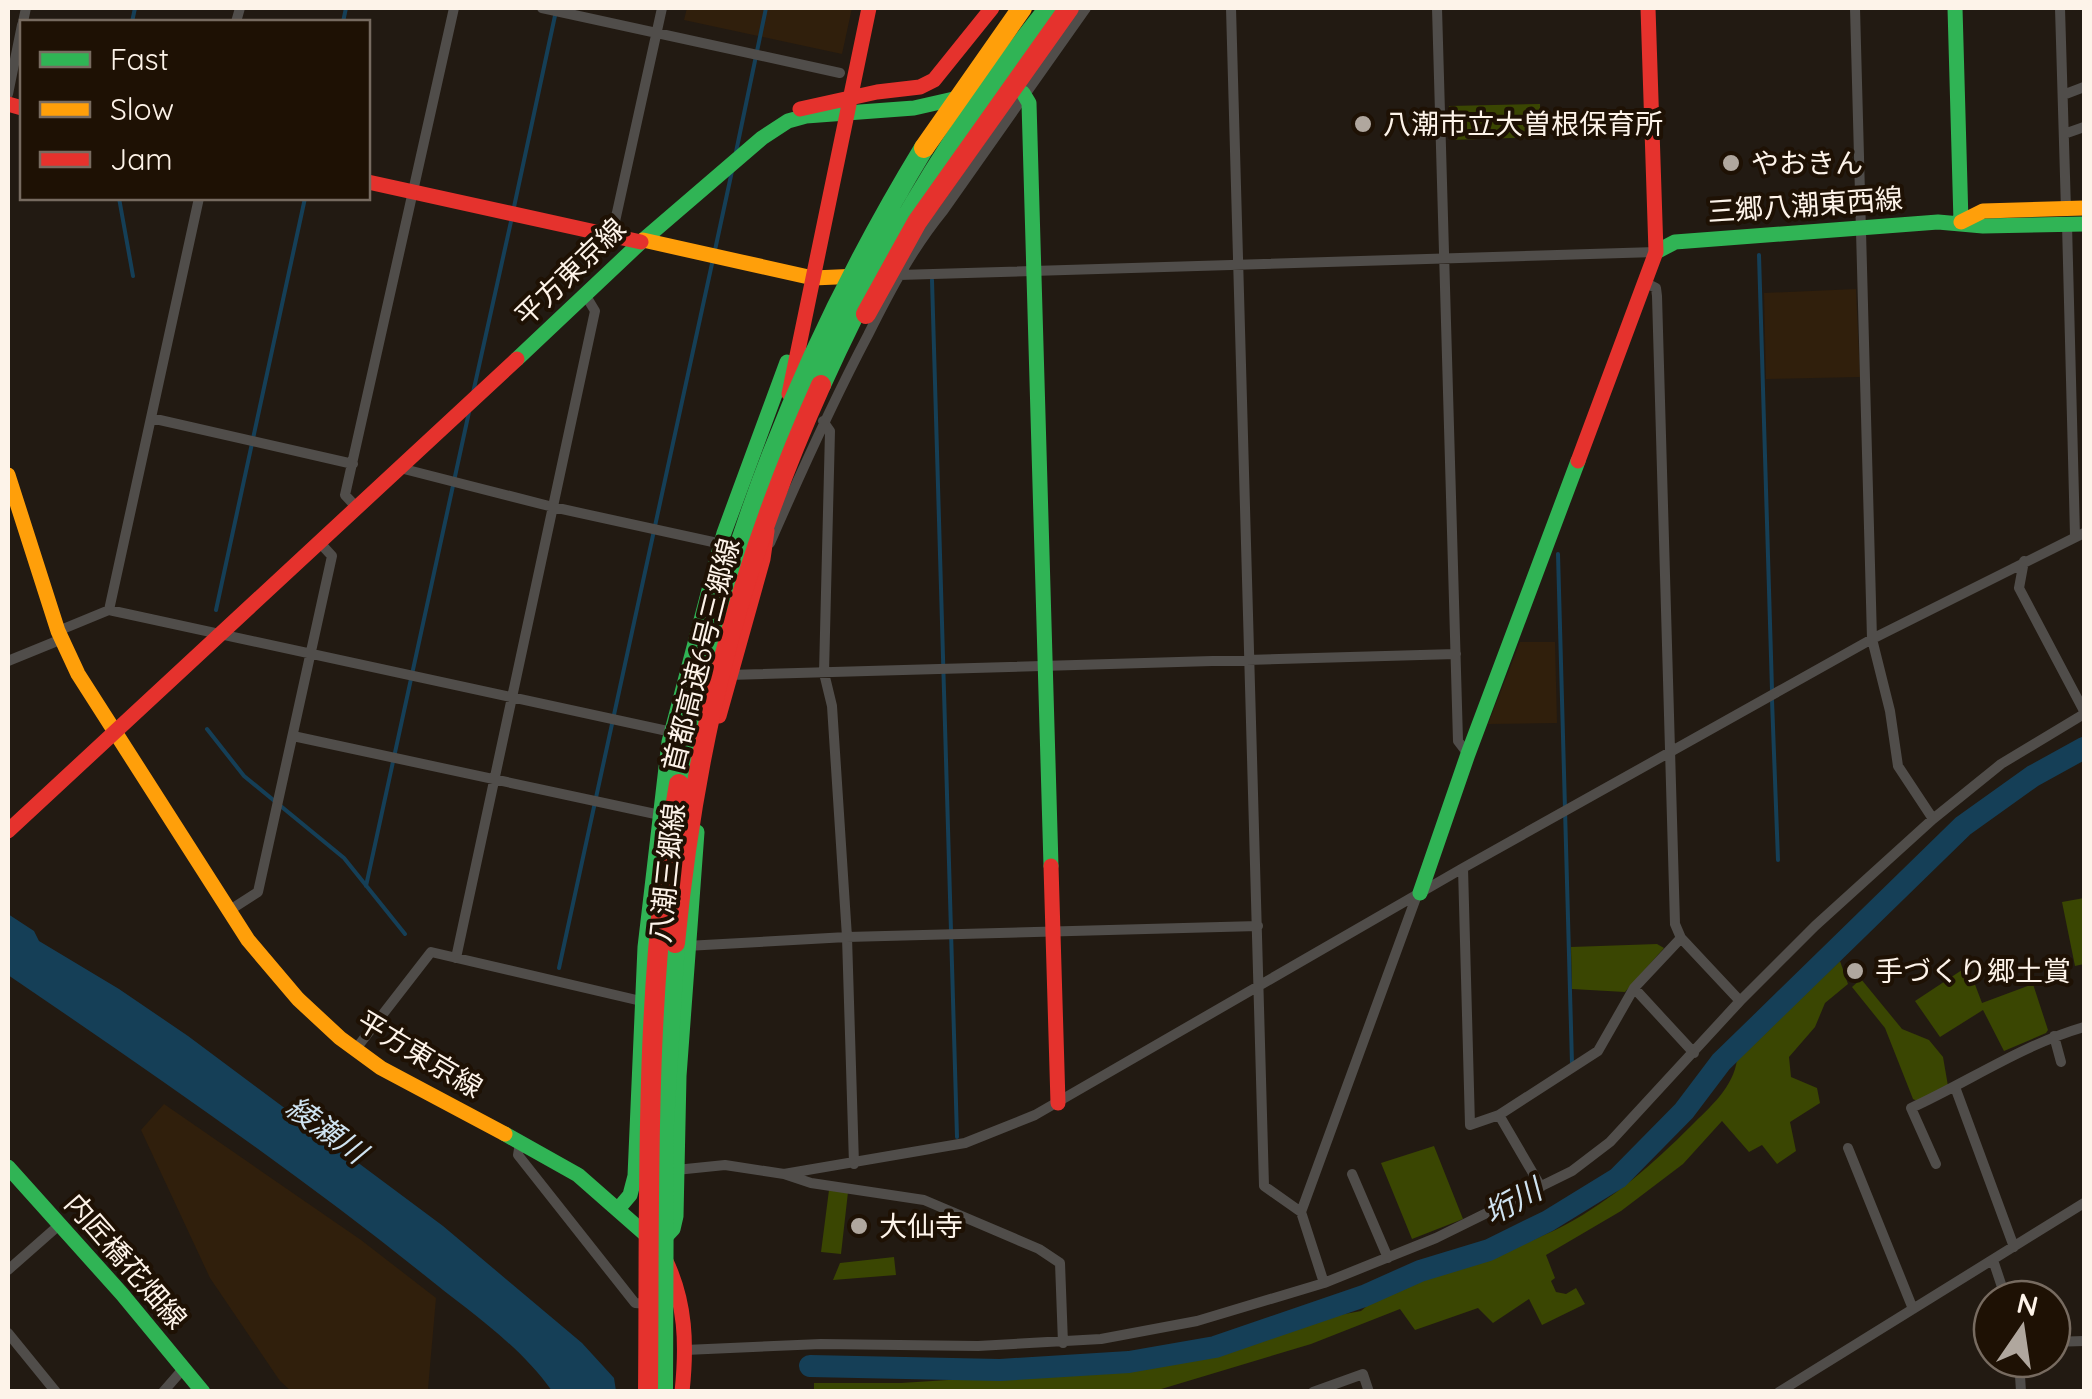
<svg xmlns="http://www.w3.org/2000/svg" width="2092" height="1399" font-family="Quicksand,'Noto Sans JP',sans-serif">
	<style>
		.built { fill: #301f0c }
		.green { fill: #3a4602 }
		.water { fill: #153f57 }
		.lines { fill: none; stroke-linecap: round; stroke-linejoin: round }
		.stream { stroke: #153f57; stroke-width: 4 }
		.river { stroke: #153f57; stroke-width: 22 }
		.street { stroke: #504d4a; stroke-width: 10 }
		.fast { stroke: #30b455; stroke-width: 15 }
		.slow { stroke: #ff9f0a; stroke-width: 15 }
		.jam { stroke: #e5322d; stroke-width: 15 }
		.fast-bridge { stroke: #30b455; stroke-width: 20 }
		.slow-bridge { stroke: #ff9f0a; stroke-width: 20 }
		.jam-bridge { stroke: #e5322d; stroke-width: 20 }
		.poi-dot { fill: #b0a79e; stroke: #1e1104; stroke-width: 4 }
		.labels { text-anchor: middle; stroke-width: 8; stroke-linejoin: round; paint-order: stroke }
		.poi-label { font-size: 28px; fill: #fdf3e9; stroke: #1e1104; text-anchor: start }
		.street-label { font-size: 28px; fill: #fdf3e9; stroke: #1e1104 }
		.water-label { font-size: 30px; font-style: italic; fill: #cfe3f1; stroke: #1e1104 }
	</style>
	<rect width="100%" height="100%" fill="#221a12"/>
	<path class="built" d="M687 8H852L842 54 684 20Z
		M1856 289 1860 377 1766 379 1764 293Z
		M1520 642H1555L1557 723 1488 724Z
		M164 1104 361 1240 436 1298 428 1389 291 1391 280 1381 210 1278 141 1130Z"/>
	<path class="green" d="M1540 104 1541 137 1450 140 1449 106Z
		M2084 898V964L2075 966 2062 902Z
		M1657 944 1664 948 1625 992 1572 989 1571 947Z
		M1840 961 1848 984 1825 1003 1815 1027 1789 1057 1791 1077 1817 1088 1820 1103 1790 1122 1796 1151 1777 1164 1762 1145 1749 1152 1722 1121 1683 1164 1621 1211 1546 1255 1555 1278 1551 1281 1556 1292 1566 1294 1576 1288 1585 1304 1542 1325 1529 1299 1493 1323 1478 1308 1415 1330 1400 1309 1311 1344 1158 1390 814 1391V1383H901L1103 1370 1190 1358 1334 1316 1361 1311 1380 1295C1438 1273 1511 1253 1565 1225 1612 1200 1653 1164 1691 1126 1710 1107 1734 1087 1737 1059Z
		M1968 966 1982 1003 2033 984 2048 1030 2046 1033 2004 1051 1983 1010 1940 1037 1915 1001Z
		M1861 979 1902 1029 1929 1040 1943 1057 1948 1086 1917 1101 1913 1099 1885 1028 1852 987Z
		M1434 1146 1463 1219 1412 1239 1381 1163Z
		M829 1190 848 1192 841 1254 821 1252Z
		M894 1257 896 1275 833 1280 840 1263Z"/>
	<path class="water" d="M8 914 34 931 39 941 119 989 188 1036 443 1226 582 1343 614 1378 616 1391H552C519 1344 467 1310 423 1274 289 1167 149 1071 8 975Z"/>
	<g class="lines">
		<path class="stream" d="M132 22 135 8
			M343 22 346 8
			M736 152 766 8
			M119 198 133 276
			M514 207 556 11
			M715 250 732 171
			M1759 255 1772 690
			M932 280 957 1137
			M473 393 512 217
			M1558 554 1572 1064
			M216 610 305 198
			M1772 700 1778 860
			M207 729 244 776 344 858 405 934
			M366 886 469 412
			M559 968 713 259"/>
		<path class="river" d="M810 1366 1000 1370 1129 1362 1215 1347 1364 1296 1420 1271 1489 1250 1548 1221 1618 1178 1684 1111 1721 1062 1963 826 2033 776 2084 748"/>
		<path class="street" d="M542 8 840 73
			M1231 8 1264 1186 1301 1212
			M1437 8 1458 741 1468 754
			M1855 8 1872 639 1890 711 1898 766 1933 819
			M2060 8 2066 210
			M23 22 26 8
			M236 22 240 8
			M8 94 22 25
			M2063 95 2084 87
			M2064 134 2084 127
			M2067 224 2075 536
			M612 235 662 8
			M899 275 1656 252
			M1646 283 1656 288 1657 296 1675 924 1681 938 1740 1001
			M151 418 353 464
			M823 421 830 431 824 673 832 706 847 937 854 1164
			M400 468 553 507 722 544
			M358 509 345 495 454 8
			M770 543C801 472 832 403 868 335 890 291 912 249 943 211L1086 8
			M2024 561 2019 588 2084 711
			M109 610 199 198
			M58 631 109 610 672 732
			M8 661 62 639
			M728 675 1456 654
			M293 736 660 815
			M1463 868 1470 1125 1499 1115 1598 1051 1634 988 1681 938
			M230 910 258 892 332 556 321 544
			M686 946 847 937 1258 926
			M456 958 595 311 586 296
			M1634 988 1694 1053
			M2054 1036 2061 1062
			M355 1050 431 952 641 1001
			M1955 1087 2014 1247
			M1499 1115 1541 1187
			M520 1143 518 1155 635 1303 648 1304
			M1848 1148 1913 1309
			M1936 1164 1911 1108C1970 1081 2022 1045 2084 1027
			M676 1170 725 1165 784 1174 811 1183 924 1200 1039 1249 1060 1263 1063 1343
			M784 1174 965 1143 1035 1115 1463 868 1872 639 2084 533
			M1352 1174 1388 1258
			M1993 1260 2006 1299
			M8 1270 58 1226
			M1324 1283 1301 1212 1417 895
			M8 1333 56 1392
			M2052 1342 2084 1341
			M685 1350 821 1344 978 1346 1101 1339 1197 1321 1324 1283 1436 1238 1572 1171 1610 1142 1740 1001 1815 926 1933 819 2001 764 2084 714
			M2019 1359 2021 1392
			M163 1392 183 1369
			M1313 1392 1363 1374 1369 1392
			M1779 1392 2084 1203"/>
		<path class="fast" d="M1955 8 1961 222
			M1023 93 1029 103 1051 866
			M1656 252 1675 242 1938 222 1983 226 2084 224
			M517 359 641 242 762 138 788 121 806 116 914 108 958 98
			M1420 893 1468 754 1578 461
			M505 1134 578 1175 652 1240
			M8 1167 122 1294 203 1392
			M619 1208 630 1195 635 1176 645 947 669 742 724 533 787 362
			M660 1243 673 1229 676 1216 679 1076 697 832"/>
		<path class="slow" d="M1961 222 1983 211 2084 208
			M643 240 813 278 860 276
			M8 475 58 631 78 674 248 940 298 999 340 1038 381 1068 505 1134"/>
		<path class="jam" d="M8 104 22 108
			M800 109 877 92 920 87 934 80 992 8
			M368 182 641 242
			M789 394 869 8
			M1578 461 1656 252 1648 8
			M719 716 763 559 767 531
			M8 831 517 359
			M1051 866 1058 1103
			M665 1259C686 1302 687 1345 682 1392"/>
		<path class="fast-bridge" d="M821 385C882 249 956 124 1049 8
			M679 784C721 554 803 347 924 148
			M663 1392 664 1123 675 943"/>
		<path class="slow-bridge" d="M924 148 1022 8"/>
		<path class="jam-bridge" d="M866 314 917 222 1069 8
			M675 943C695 739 737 572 821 385
			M648 1392C650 1188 643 986 679 784"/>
	</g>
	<g class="poi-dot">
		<circle cx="1363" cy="124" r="10"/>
		<circle cx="1731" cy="163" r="10"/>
		<circle cx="1855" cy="971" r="10"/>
		<circle cx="859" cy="1226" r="10"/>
	</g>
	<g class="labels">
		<g class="poi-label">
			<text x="1383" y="134">八潮市立大曽根保育所</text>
			<text x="1751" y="173">やおきん</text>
			<text x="1875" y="981">手づくり郷土賞</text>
			<text x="879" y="1236">大仙寺</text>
		</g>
		<g class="street-label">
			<text transform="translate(1805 205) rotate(-4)" y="10">三郷八潮東西線</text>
			<text transform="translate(570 272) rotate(-44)" y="10">平方東京線</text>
			<text transform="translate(701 655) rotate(-76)" y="10">首都高速6号三郷線</text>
			<text transform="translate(667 873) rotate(-84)" y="10">八潮三郷線</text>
			<text transform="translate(420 1054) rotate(31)" y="10">平方東京線</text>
			<text transform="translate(126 1261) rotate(49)" y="10">内匠橋花畑線</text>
		</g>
		<g class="water-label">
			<text transform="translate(326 1130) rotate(36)" y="10">綾瀬川</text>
			<text transform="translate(1513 1202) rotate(-29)" y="10">垳川</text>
		</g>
	</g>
	<rect width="2092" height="1399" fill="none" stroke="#fdf3e9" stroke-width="20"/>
	<rect x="20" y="20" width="350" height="180" fill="#1e1104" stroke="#776b60" stroke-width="2.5"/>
	<rect x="40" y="52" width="50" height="15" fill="#30b455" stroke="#776b60" stroke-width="2.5"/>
	<text x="110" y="70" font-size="30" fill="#fdf3e9">Fast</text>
	<rect x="40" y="102" width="50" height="15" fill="#ff9f0a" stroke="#776b60" stroke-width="2.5"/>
	<text x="110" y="120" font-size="30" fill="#fdf3e9">Slow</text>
	<rect x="40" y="152" width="50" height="15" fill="#e5322d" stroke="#776b60" stroke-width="2.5"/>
	<text x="110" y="170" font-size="30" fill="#fdf3e9">Jam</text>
	<g transform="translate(2022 1329) rotate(13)"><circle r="48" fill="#1e1104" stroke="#776b60" stroke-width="2.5"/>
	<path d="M0-8L18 38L0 25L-18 38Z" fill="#b0a79e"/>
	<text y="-15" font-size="28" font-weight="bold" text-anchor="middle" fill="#fdf3e9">N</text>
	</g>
</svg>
